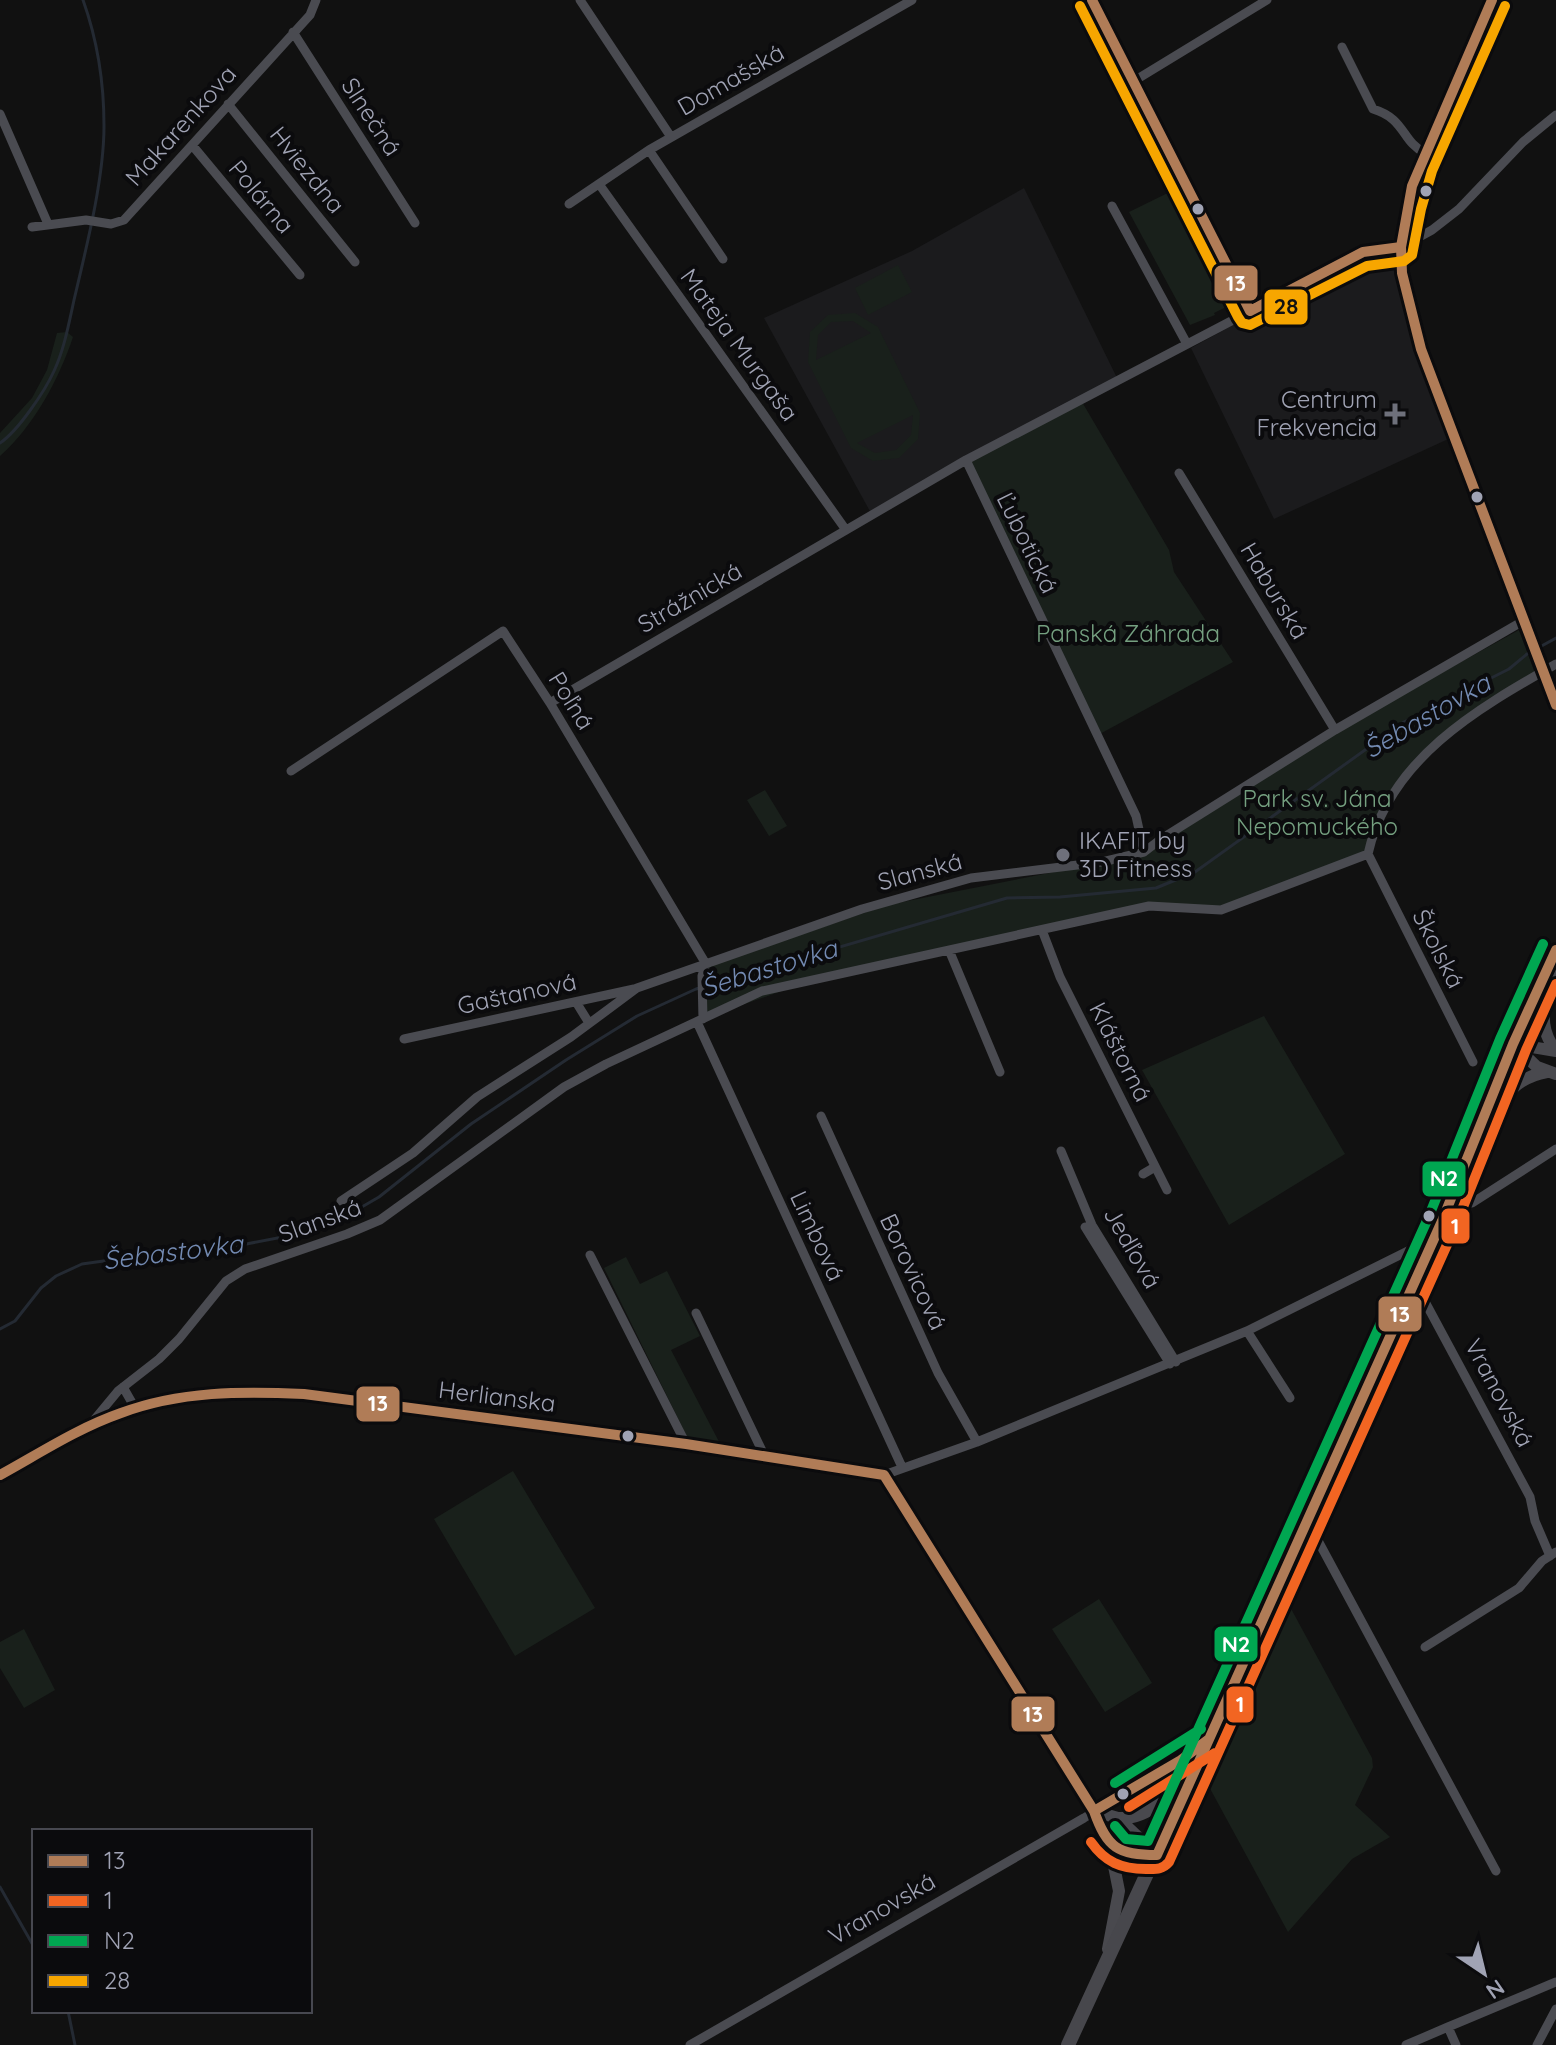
<svg xmlns="http://www.w3.org/2000/svg" width="1556" height="2045" font-family="Quicksand,sans-serif">
	<style>
		.built { fill: #1b1b1d }
		.green { fill: #19201b; fill-rule: evenodd }
		.lines { fill: none; stroke-linecap: round; stroke-linejoin: round }
		.stream { stroke: #242a33; stroke-width: 3 }
		.street { stroke: #4a4b51; stroke-width: 9 }
		.secondary { stroke: #49494e; stroke-width: 12 }
		.primary { stroke: #47474c; stroke-width: 14 }
		.bus-1-casing { stroke: #0b0b0d; stroke-width: 16 }
		.bus-2-casing { stroke: #0b0b0d; stroke-width: 16 }
		.bus-3-casing { stroke: #0b0b0d; stroke-width: 16 }
		.bus-4-casing { stroke: #0b0b0d; stroke-width: 16 }
		.bus-1 { stroke: #b07c57; stroke-width: 10 }
		.bus-2 { stroke: #f26522; stroke-width: 10 }
		.bus-3 { stroke: #00a651; stroke-width: 10 }
		.bus-4 { stroke: #f7a600; stroke-width: 10 }
		.bus-dot { fill: #a0a3b4; stroke: #0b0b0d; stroke-width: 3 }
		.poi-dot { fill: #6e707b; stroke: #0b0b0d; stroke-width: 3 }
		.labels { text-anchor: middle; stroke-width: 8; stroke-linejoin: round; paint-order: stroke }
		.street-label { font-size: 24px; fill: #a0a3b4; stroke: #0b0b0d }
		.poi-label { font-size: 24px; fill: #a0a3b4; stroke: #0b0b0d; text-anchor: end }
		.park-label { font-size: 24px; fill: #75a080; stroke: #0b0b0d }
		.water-label { font-size: 26px; font-style: italic; fill: #738ab2; stroke: #0b0b0d }
		.line-badge { stroke: #0b0b0d; stroke-width: 3 }
		.badge-label { font-size: 22px; text-anchor: middle; font-weight: bold; fill: #fff }
		.pale-badge-label { font-size: 22px; text-anchor: middle; font-weight: bold; fill: #111 }
	</style>
	<rect width="100%" height="100%" fill="#111"/>
	<path class="built" d="M1024 188 1119 382 872 515 764 318 912 251Z
		M1396 241 1400 280 1457 435 1274 519 1191 348 1369 251Z"/>
	<path class="green" d="M1180 187 1236 302 1214 313 1215 315 1190 325 1129 212Z
		M898 265 912 292 868 315 855 288Z
		M855 313 878 327 920 413 918 439 899 458 873 461 851 448 808 362 810 332 828 315ZM853 321 871 333 816 360 818 335 831 322ZM913 415 911 435 896 450 875 453 857 443Z
		M67 332 73 337C59 379 34 426 0 456V433L32 398 47 370 57 333Z
		M1082 402 1169 550 1174 572 1233 662 1096 736 966 460Z
		M1519 630 1536 676 1520 683 1417 763 1392 796 1368 858 1243 904 1205 910 1149 906 810 981 705 1018 704 968 887 905 1141 855 1332 733Z
		M765 790 787 826 769 836 747 800Z
		M1264 1016 1345 1154 1229 1225 1142 1070Z
		M626 1257 640 1284 667 1271 700 1336 671 1350 726 1455 694 1451 604 1268Z
		M513 1471 595 1608 515 1656 434 1519Z
		M1099 1599 1152 1683 1105 1712 1052 1629Z
		M1289 1605 1372 1758 1373 1767 1355 1805 1390 1837 1352 1859 1288 1932 1207 1783Z
		M24 1629 55 1690 24 1708 0 1668V1642Z"/>
	<g class="lines">
		<path class="stream" d="M0 443C18 431 45 391 54 371 64 350 69 323 74 300 86 249 104 179 104 126 104 85 97 39 83 0
			M0 1329 15 1321 41 1288 56 1276 82 1264 125 1258 144 1251 241 1245 314 1231 348 1215 379 1197 471 1124 566 1060 637 1016 696 989 1007 898 1060 897 1156 888 1195 872 1404 722 1509 669 1527 654 1556 638
			M0 1887 34 1947
			M68 2011 75 2045"/>
		<path class="street" d="M580 0 671 137
			M1092 0 1250 311
			M1492 0 1412 186 1401 247 1402 273 1421 349 1532 637
			M293 32 415 223
			M1342 47 1373 109C1406 119 1401 141 1425 153
			M1134 81 1267 0
			M228 104 355 262
			M0 114 48 224
			M192 145 300 275
			M649 150 723 259
			M599 184 846 530
			M569 204 649 150 912 0
			M1112 206 1187 344
			M32 227 86 220 111 224 124 220 310 15 316 0
			M966 460 1136 816 1144 852
			M1179 473 1335 730
			M1541 662 1556 705
			M550 703 966 460 1363 252 1401 247 1432 230 1459 209 1523 142 1556 115
			M291 771 503 631 550 703 706 964 702 976 703 1019
			M1368 854 1473 1062
			M1042 930 1060 977 1167 1190
			M949 950 1000 1072
			M576 1002 589 1023
			M697 1022 902 1467
			M404 1039 634 989
			M821 1116 938 1373 977 1442
			M1061 1151 1092 1225 1176 1362
			M1143 1174 1155 1167
			M341 1201 413 1153 477 1097 571 1037 637 988 862 909 971 878 1102 862 1144 852 1161 839 1335 730 1525 620
			M1472 1203 1556 1149
			M1085 1227 1170 1364
			M590 1255 686 1444
			M1423 1298 1530 1497 1535 1521 1550 1556
			M696 1313 765 1457
			M1247 1331 1290 1398
			M123 1387 135 1408
			M89 1426 118 1391 159 1359 179 1339 226 1281 245 1269 347 1234 380 1220 564 1087 606 1064 762 991 1149 906 1221 910 1368 854C1389 759 1477 709 1556 664
			M884 1475 977 1442 1247 1331 1434 1238
			M1308 1522 1496 1871
			M1425 1647 1519 1588 1542 1561 1556 1552
			M690 2045 1084 1818 1205 1744
			M1406 2045 1448 2027
			M1456 2045 1448 2027 1556 1982
			M1537 2045 1556 2009"/>
		<path class="secondary" d="M1554 966C1547 994 1534 1025 1556 1050
			M1513 1044 1537 1067 1556 1074
			M1513 1044 1556 1051
			M1489 1121C1503 1096 1517 1077 1547 1072
			M0 1475C45 1451 89 1421 138 1407 192 1391 249 1391 304 1394L686 1444 884 1475 1094 1811C1107 1850 1117 1856 1157 1855
			M1094 1811 1118 1818 1157 1855
			M1118 1818C1157 1820 1175 1785 1196 1758
			M1108 1949 1119 1891 1110 1846"/>
		<path class="primary" d="M1068 2045C1194 1772 1320 1499 1441 1223 1480 1132 1515 1040 1556 950"/>
		<g class="bus-1-casing">
			<path id="bus-1" d="M1092 0 1250 311 1363 252 1401 247
				M1492 0 1412 186 1401 247 1402 273 1421 349 1556 705
				M0 1475C40 1453 78 1428 121 1413 180 1391 242 1391 304 1394L686 1444 884 1475 1094 1811C1107 1848 1118 1855 1157 1855L1442 1221 1513 1044 1556 950
				M1094 1811 1181 1760 1209 1739"/>
		</g>
		<g class="bus-2-casing">
			<path id="bus-2" d="M1129 1807 1215 1753
				M1091 1842C1105 1862 1121 1869 1146 1869 1156 1869 1162 1870 1169 1862L1455 1227 1526 1050 1556 984"/>
		</g>
		<g class="bus-3-casing">
			<path id="bus-3" d="M1115 1783 1201 1729
				M1115 1826 1126 1839 1148 1841 1429 1216 1500 1039 1543 944"/>
		</g>
		<g class="bus-4-casing">
			<path id="bus-4" d="M1080 6 1238 317 1242 323 1250 325 1367 266 1404 261 1412 255 1421 209 1432 171 1505 6"/>
		</g>
		<use href="#bus-1" class="bus-1"/>
		<use href="#bus-2" class="bus-2"/>
		<use href="#bus-3" class="bus-3"/>
		<use href="#bus-4" class="bus-4"/>
	</g>
	<g class="bus-dot">
		<circle cx="1426" cy="191" r="7"/>
		<circle cx="1198" cy="209" r="7"/>
		<circle cx="1477" cy="497" r="7"/>
		<circle cx="1429" cy="1216" r="7"/>
		<circle cx="628" cy="1436" r="7"/>
		<circle cx="1123" cy="1794" r="7"/>
	</g>
	<g class="poi-dot">
		<path d="M1391 402h8v8h8v8h-8v8h-8v-8h-8v-8h8z"/>
		<circle cx="1063" cy="855" r="8"/>
	</g>
	<g class="labels">
		<g class="street-label">
			<text transform="translate(731 80) rotate(-30)" y="8">Domašská</text>
			<text transform="translate(371 117) rotate(57)" y="8">Slnečná</text>
			<text transform="translate(181 126) rotate(-48)" y="8">Makarenkova</text>
			<text transform="translate(307 170) rotate(51)" y="8">Hviezdna</text>
			<text transform="translate(261 197) rotate(50)" y="8">Polárna</text>
			<text transform="translate(739 345) rotate(54)" y="8">Mateja Murgaša</text>
			<text transform="translate(1027 543) rotate(64)" y="8">Ľubotická</text>
			<text transform="translate(1274 591) rotate(59)" y="8">Haburská</text>
			<text transform="translate(690 598) rotate(-30)" y="8">Strážnická</text>
			<text transform="translate(571 701) rotate(58)" y="8">Poľná</text>
			<text transform="translate(920 872) rotate(-15)" y="8">Slanská</text>
			<text transform="translate(1438 949) rotate(63)" y="8">Školská</text>
			<text transform="translate(517 994) rotate(-12)" y="8">Gaštanová</text>
			<text transform="translate(1120 1052) rotate(63)" y="8">Kláštorná</text>
			<text transform="translate(320 1221) rotate(-20)" y="8">Slanská</text>
			<text transform="translate(817 1236) rotate(65)" y="8">Limbová</text>
			<text transform="translate(1132 1248) rotate(60)" y="8">Jedľová</text>
			<text transform="translate(913 1272) rotate(65)" y="8">Borovicová</text>
			<text transform="translate(1499 1393) rotate(62)" y="8">Vranovská</text>
			<text transform="translate(497 1397) rotate(7)" y="8">Herlianska</text>
			<text transform="translate(882 1909) rotate(-30)" y="8">Vranovská</text>
		</g>
		<g class="poi-label">
			<text x="1377" y="408">Centrum<tspan x="1377" dy="28">Frekvencia</tspan></text>
			<text x="1079" y="849" text-anchor="start">IKAFIT by<tspan x="1079" dy="28">3D Fitness</tspan></text>
		</g>
		<g class="park-label">
			<text x="1128" y="642">Panská Záhrada</text>
			<text x="1317" y="807">Park sv. Jána<tspan x="1317" dy="28">Nepomuckého</tspan></text>
		</g>
		<g class="water-label">
			<text transform="translate(1427 716) rotate(-30)" y="9">Šebastovka</text>
			<text transform="translate(769 968) rotate(-17)" y="9">Šebastovka</text>
			<text transform="translate(173 1252) rotate(-7)" y="9">Šebastovka</text>
		</g>
	</g>
	<g class="line-badge">
		<rect x="1213" y="264" width="46" height="38" rx="8" fill="#b07c57"/>
		<rect x="1263" y="288" width="46" height="38" rx="8" fill="#f7a600"/>
		<rect x="1421" y="1160" width="46" height="38" rx="8" fill="#00a651"/>
		<rect x="1440" y="1207" width="31" height="38" rx="8" fill="#f26522"/>
		<rect x="1377" y="1295" width="46" height="38" rx="8" fill="#b07c57"/>
		<rect x="355" y="1385" width="46" height="38" rx="8" fill="#b07c57"/>
		<rect x="1213" y="1625" width="46" height="38" rx="8" fill="#00a651"/>
		<rect x="1225" y="1685" width="30" height="39" rx="8" fill="#f26522"/>
		<rect x="1010" y="1695" width="46" height="38" rx="8" fill="#b07c57"/>
	</g>
	<g class="badge-label">
		<text x="1236" y="291">13</text>
		<text x="1444" y="1186">N2</text>
		<text x="1455" y="1234">1</text>
		<text x="1400" y="1322">13</text>
		<text x="378" y="1411">13</text>
		<text x="1236" y="1652">N2</text>
		<text x="1240" y="1712">1</text>
		<text x="1033" y="1722">13</text>
	</g>
	<g class="pale-badge-label">
		<text x="1286" y="314">28</text>
	</g>
	<rect x="32" y="1829" width="280" height="184" fill="#0b0b0d" stroke="#474850" stroke-width="2"/>
	<rect x="48" y="1855" width="40" height="12" fill="#b07c57" stroke="#474850" stroke-width="2"/>
	<text x="104" y="1869" font-size="24" fill="#a0a3b4">13</text>
	<rect x="48" y="1895" width="40" height="12" fill="#f26522" stroke="#474850" stroke-width="2"/>
	<text x="104" y="1909" font-size="24" fill="#a0a3b4">1</text>
	<rect x="48" y="1935" width="40" height="12" fill="#00a651" stroke="#474850" stroke-width="2"/>
	<text x="104" y="1949" font-size="24" fill="#a0a3b4">N2</text>
	<rect x="48" y="1975" width="40" height="12" fill="#f7a600" stroke="#474850" stroke-width="2"/>
	<text x="104" y="1989" font-size="24" fill="#a0a3b4">28</text>
	<g transform="translate(1484 1973) rotate(145)" stroke="#0b0b0d" stroke-width="6" paint-order="stroke">
	<path d="M0-6L14 30L0 20L-14 30Z" fill="#a0a3b4"/>
	<text y="-12" font-size="22" font-weight="bold" text-anchor="middle" fill="#a0a3b4">N</text>
	</g>
</svg>
